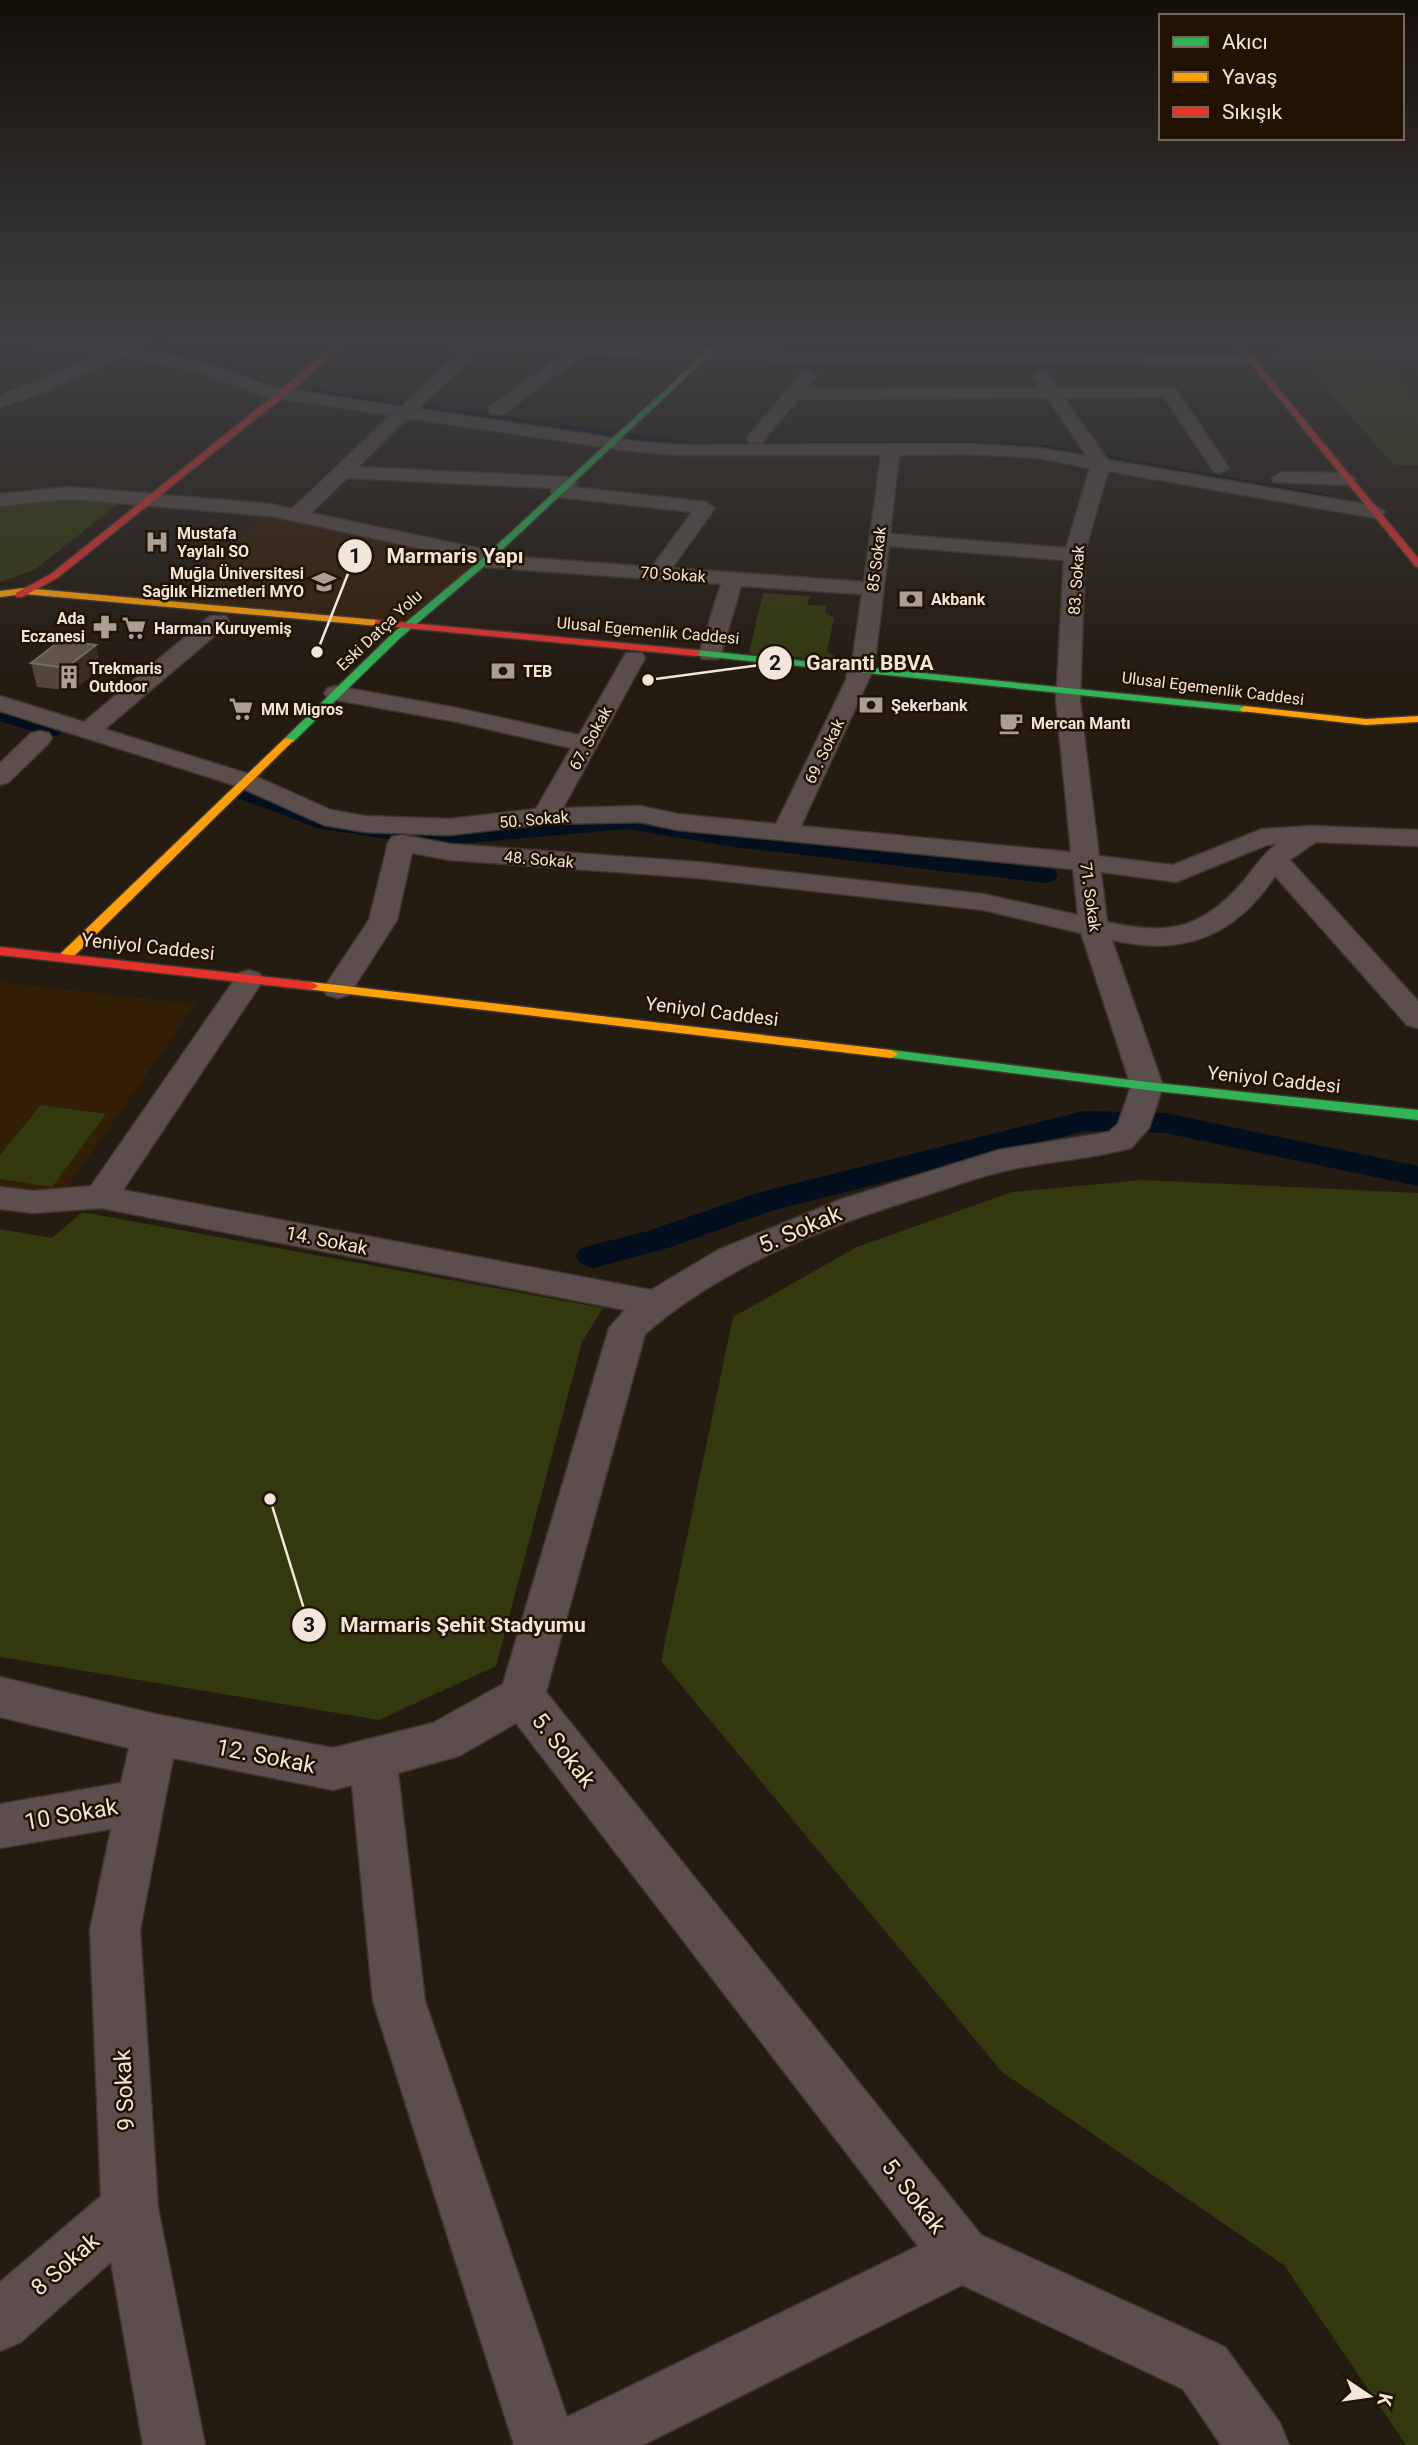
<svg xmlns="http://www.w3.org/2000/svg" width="1418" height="2445" font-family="Roboto,sans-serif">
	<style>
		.built { fill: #331e08 }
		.green { fill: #34380f }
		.water { fill: #030e1f }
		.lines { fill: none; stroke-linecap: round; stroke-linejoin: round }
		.canal { fill: #030e1f; fill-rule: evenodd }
		.street-casing { stroke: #3f372f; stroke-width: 3 }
		.fast-casing { stroke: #3f372f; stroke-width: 3 }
		.slow-casing { stroke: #3f372f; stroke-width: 3 }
		.jam-casing { stroke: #3f372f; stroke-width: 3 }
		.street { fill: #5b4e4c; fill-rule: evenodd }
		.fast { fill: #30b455; fill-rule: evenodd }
		.slow { fill: #ff9f0a; fill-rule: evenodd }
		.jam { fill: #e5322d; fill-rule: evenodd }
		.wall { fill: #504538 }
		.shaded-wall { fill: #372d21 }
		.building { fill: #62564a; stroke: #786d60; stroke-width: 2 }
		.labels { text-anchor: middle; stroke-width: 5; stroke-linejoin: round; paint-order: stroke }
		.far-poi-label { font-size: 16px; font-weight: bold; fill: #f2e6db; stroke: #221202; text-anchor: start }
		.far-street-label { font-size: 16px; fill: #f2e6db; stroke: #221202 }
		.street-label { font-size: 19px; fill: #f2e6db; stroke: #221202 }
		.near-street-label { font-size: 23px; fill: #f2e6db; stroke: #221202 }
		.leader { fill: none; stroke: #f2e6db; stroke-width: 2.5 }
		.callout-dot { fill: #f2e6db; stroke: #221202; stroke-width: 2.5 }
		.mark-label { font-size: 21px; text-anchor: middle; font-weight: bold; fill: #111 }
		.callout-label { font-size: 21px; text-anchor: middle; font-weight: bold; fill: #f2e6db; stroke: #221202; stroke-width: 5; stroke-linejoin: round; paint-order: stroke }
	</style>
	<rect width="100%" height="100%" fill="#241b11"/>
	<path class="built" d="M271 510 485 561 407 625 164 604Z
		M0 982 196 1004 70 1184 33 1202 0 1195Z"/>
	<path class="green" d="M1303 354H1372L1418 400V465H1394L1316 378H1324Z
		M54 495 122 501 34 570 0 582V503Z
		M763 593 810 596 807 605 826 606 825 613 834 618 827 652 835 656V661L749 653Z
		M41 1105 106 1114 52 1187 0 1179V1155Z
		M1142 1180 1418 1193V2445H1406L1284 2265 1002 2072 661 1661 733 1317 857 1247 1012 1192Z
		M82 1212 603 1308 582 1342 496 1666 379 1720 0 1657V1229L52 1238Z"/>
	<path class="water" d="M162 337H172L169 343 176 349 221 360 269 383 255 386 208 363 164 354 155 346Z
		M311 389 692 442 968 441 1046 445 1332 495 1339 503 1045 451 682 448 304 394Z"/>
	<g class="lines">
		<path class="canal" d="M0 707 59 725 62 730 59 735 51 737 0 721Z
			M247 786 331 816 394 824 445 829 627 815 734 831 1045 867 1054 869 1058 875 1054 881 1045 883 734 847 627 829 445 845 394 840 317 828 238 798 235 793 238 788Z
			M1084 1111 1165 1113 1418 1166V1186L1165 1133 1084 1131 771 1211 668 1248 593 1268 581 1264 576 1256 581 1248 648 1231 761 1192Z"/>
		<g class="street-casing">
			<path id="street" d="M0 337H30L150 351 214 366 272 387 401 407 463 348 346 343 339 337H487L486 340 707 350 1250 356 1256 358 1258 361 1256 364 707 360 584 354 503 414H491L488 410 491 406 565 353 480 349 418 409 640 442 680 445 968 444 1038 448 1087 456 1047 398 798 399 762 442H750L747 438 802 373 808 371 816 376 806 389 1040 388 1033 377 1041 372 1047 374 1057 388H1175L1229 468 1220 473 1214 472 1164 397 1064 398 1108 460 1375 506 1385 512 1375 518 1108 471 1085 551 1080 701 1099 856 1173 865 1262 829 1311 826 1418 830V846L1316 842 1290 860 1418 1001V1028L1407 1025 1275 876C1235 936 1183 957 1112 940L1163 1086 1149 1128 1131 1148C1088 1160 1043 1161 1000 1172 974 1178 949 1188 924 1196 824 1227 725 1265 645 1334L546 1692 981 2235 1225 2347 1280 2423 1289 2445H1221L1183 2389 962 2285 643 2445H514L373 2001 352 1785 333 1790 173 1758 140 1930 158 2208 205 2445H143L111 2262 21 2342 0 2351V2282L101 2196 90 1930 111 1829 0 1848V1804L121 1783 129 1748 0 1717V1677L155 1714 333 1748 433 1723 503 1684 609 1328 625 1310 101 1208 33 1213 0 1209V1187L33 1191 91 1186 239 973 249 970 259 973 264 979 123 1190 651 1290 718 1250 842 1199 999 1150 1109 1132 1118 1124 1131 1086 1081 933 983 910 698 878 450 860 412 853 397 920 349 995 338 998 327 995 323 989 369 920 388 843 392 837 402 835 450 844 698 862 983 894 1078 915 1073 869 678 830 640 822 545 824 449 835 365 832 324 825 237 786 0 711V696L84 722 210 616H226L229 621 226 626 105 729 255 776 331 810 365 816 449 819 536 809 571 748 457 722 336 700 328 698 324 693 328 688 336 686 457 708 579 735 623 658 626 653H642L645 658 563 808 640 806 678 814 776 824 846 680 848 668 852 663 862 594 741 586 721 654 718 659H702L699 654 721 584 485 567 470 559 271 516 70 499 0 506V494L70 487 271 504 292 509 391 415 269 397 193 370 121 356 49 390 0 407V396L101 354 0 344ZM408 418 640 452 680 455H881L864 582 672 568 715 508 705 502 574 487 577 483 568 477 358 467ZM968 454 1038 458 1090 468 1066 548 890 534 899 455ZM347 478 552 488 550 491 552 495 559 497 692 512 652 567 491 555 477 548 311 513ZM889 546 1064 560 1056 701 1071 852 801 826 874 668ZM1277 844C1261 855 1253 871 1240 885 1199 931 1165 935 1107 922L1101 872 1176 882 1267 845ZM516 1723 918 2246 567 2417 425 2001 398 1773 459 1756Z
				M1418 347V357L1279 359 1271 354 1279 349Z
				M1281 472 1347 473 1356 479 1347 485 1274 482 1272 478Z
				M40 731 49 733 52 738 49 743 9 782 0 785V763L31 733Z"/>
		</g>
		<g class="fast-casing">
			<path id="fast" d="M722 337H729L488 563 400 638 293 742H285V738L392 634 482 559Z
				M696 650 1245 706 1250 709 1245 712 692 655 691 653Z
				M891 1050 1147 1082 1418 1110V1120L1147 1090 886 1057 884 1054Z"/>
		</g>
		<g class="slow-casing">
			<path id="slow" d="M24 588 378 620 383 623 378 626 24 594 0 597V591Z
				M1245 706 1366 719 1418 716V722L1366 725 1241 711 1240 709Z
				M285 738 294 740 69 961H59V955Z
				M311 982 891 1050 898 1054 891 1058 306 989 304 986Z"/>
		</g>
		<g class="jam-casing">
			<path id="jam" d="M341 337H349L297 386 57 578 22 597H16V593L51 574 291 382Z
				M1229 337H1236L1418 558V567L1415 566Z
				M378 620 696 650 701 653 696 656 375 625V621Z
				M0 947 311 982 318 986 311 990 0 955Z"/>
		</g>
		<use href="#street" class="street"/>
		<use href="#fast" class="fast"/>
		<use href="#slow" class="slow"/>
		<use href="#jam" class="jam"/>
	</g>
	<path class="wall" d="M31 663 101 668 72 691 37 687Z"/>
	<path class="shaded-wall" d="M96 645 101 668 72 691 66 668Z"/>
	<path class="building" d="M61 640 96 645 66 668 31 663Z"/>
	<linearGradient id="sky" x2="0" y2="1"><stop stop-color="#140f09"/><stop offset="0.5" stop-color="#3f3f43"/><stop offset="1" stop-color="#3f3f43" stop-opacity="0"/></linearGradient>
	<rect width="1418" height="680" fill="url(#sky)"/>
	<defs>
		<g id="hospital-bare" transform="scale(1.89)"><path d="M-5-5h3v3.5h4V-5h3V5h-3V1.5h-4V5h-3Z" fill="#aa9f94" stroke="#221202" stroke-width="2.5" paint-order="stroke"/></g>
		<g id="university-bare" transform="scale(1.89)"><path d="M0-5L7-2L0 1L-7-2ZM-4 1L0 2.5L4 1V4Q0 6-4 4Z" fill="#aa9f94" stroke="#221202" stroke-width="2.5" paint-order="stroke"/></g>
		<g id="bank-bare" transform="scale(1.89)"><path d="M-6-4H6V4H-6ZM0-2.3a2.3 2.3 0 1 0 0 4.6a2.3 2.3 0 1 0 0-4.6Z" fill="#aa9f94" stroke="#221202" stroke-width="2.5" paint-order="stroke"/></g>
		<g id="pharmacy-bare" transform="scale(1.89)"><path d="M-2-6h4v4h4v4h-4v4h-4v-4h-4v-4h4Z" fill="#aa9f94" stroke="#221202" stroke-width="2.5" paint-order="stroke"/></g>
		<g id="supermarket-bare" transform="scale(1.89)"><path d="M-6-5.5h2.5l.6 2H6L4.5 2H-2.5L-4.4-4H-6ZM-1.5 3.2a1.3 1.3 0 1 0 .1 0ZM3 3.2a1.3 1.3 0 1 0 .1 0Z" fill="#aa9f94" stroke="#221202" stroke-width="2.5" paint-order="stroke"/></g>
		<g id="building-bare" transform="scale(1.89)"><path d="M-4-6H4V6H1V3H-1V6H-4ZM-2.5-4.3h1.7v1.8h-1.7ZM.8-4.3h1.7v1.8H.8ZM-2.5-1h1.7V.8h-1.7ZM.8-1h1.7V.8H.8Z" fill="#aa9f94" stroke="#221202" stroke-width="2.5" paint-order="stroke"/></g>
		<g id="cafe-bare" transform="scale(1.89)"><path d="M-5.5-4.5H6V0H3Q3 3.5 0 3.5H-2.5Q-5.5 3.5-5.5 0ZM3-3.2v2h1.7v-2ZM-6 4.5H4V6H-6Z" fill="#aa9f94" stroke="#221202" stroke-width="2.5" paint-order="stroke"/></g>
	</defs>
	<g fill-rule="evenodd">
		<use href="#hospital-bare" x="157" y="542"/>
		<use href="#university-bare" x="324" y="582"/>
		<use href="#bank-bare" x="911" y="599"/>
		<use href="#pharmacy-bare" x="105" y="627"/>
		<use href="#supermarket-bare" x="134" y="628"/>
		<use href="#bank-bare" x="503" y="671"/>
		<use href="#building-bare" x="69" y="677"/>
		<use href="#bank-bare" x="871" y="705"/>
		<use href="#supermarket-bare" x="241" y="709"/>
		<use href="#cafe-bare" x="1011" y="723"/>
	</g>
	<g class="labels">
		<g class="far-poi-label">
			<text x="177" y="539">Mustafa<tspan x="177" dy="18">Yaylalı SO</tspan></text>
			<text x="304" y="579" text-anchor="end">Muğla Üniversitesi<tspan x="304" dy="18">Sağlık Hizmetleri MYO</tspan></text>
			<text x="931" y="605">Akbank</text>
			<text x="85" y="624" text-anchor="end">Ada<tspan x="85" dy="18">Eczanesi</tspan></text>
			<text x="154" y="634">Harman Kuruyemiş</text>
			<text x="89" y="674">Trekmaris<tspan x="89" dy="18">Outdoor</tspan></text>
			<text x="523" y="677">TEB</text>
			<text x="891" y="711">Şekerbank</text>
			<text x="261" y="715">MM Migros</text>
			<text x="1031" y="729">Mercan Mantı</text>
		</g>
		<g class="far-street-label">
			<text transform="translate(876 559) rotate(-83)" y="6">85 Sokak</text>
			<text transform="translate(673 574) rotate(4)" y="6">70 Sokak</text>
			<text transform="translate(1076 580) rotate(-86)" y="6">83. Sokak</text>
			<text transform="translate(379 630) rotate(-43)" y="6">Eski Datça Yolu</text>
			<text transform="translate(648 630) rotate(5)" y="6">Ulusal Egemenlik Caddesi</text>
			<text transform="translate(1213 688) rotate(7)" y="6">Ulusal Egemenlik Caddesi</text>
			<text transform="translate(590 738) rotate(-61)" y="6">67. Sokak</text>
			<text transform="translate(824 751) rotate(-64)" y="6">69. Sokak</text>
			<text transform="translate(534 819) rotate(-5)" y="6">50. Sokak</text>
			<text transform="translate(539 859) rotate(5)" y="6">48. Sokak</text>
			<text transform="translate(1091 897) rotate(82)" y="6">71. Sokak</text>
		</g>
		<g class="street-label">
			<text transform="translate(148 946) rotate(6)" y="7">Yeniyol Caddesi</text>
			<text transform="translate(712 1011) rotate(7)" y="7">Yeniyol Caddesi</text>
			<text transform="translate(1274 1079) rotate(6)" y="7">Yeniyol Caddesi</text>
			<text transform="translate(327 1240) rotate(11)" y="7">14. Sokak</text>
		</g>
		<g class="near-street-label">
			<text transform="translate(800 1229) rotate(-23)" y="8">5. Sokak</text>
			<text transform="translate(564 1750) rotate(52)" y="8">5. Sokak</text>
			<text transform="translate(266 1756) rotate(11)" y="8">12. Sokak</text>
			<text transform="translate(71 1814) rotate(-10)" y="8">10 Sokak</text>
			<text transform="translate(124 2090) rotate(-93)" y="8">9 Sokak</text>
			<text transform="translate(914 2196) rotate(52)" y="8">5. Sokak</text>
			<text transform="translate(65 2264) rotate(-41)" y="8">8 Sokak</text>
		</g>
	</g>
	<path class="leader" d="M317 652L355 556M648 680L775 663M270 1499L309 1625"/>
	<g class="callout-dot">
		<circle cx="317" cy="652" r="7"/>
		<circle cx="648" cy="680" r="7"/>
		<circle cx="270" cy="1499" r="7"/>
		<circle cx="355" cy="556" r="18"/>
		<circle cx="775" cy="663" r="18"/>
		<circle cx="309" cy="1625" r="18"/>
	</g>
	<g class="mark-label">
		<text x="355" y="563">1</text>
		<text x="775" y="670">2</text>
		<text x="309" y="1632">3</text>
	</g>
	<g class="callout-label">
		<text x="455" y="563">Marmaris Yapı</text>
		<text x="870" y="670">Garanti BBVA</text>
		<text x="463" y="1632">Marmaris Şehit Stadyumu</text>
	</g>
	<rect x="1159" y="14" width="245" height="126" fill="#221202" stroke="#756759" stroke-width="2"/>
	<rect x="1173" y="37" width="35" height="10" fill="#30b455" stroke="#756759" stroke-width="2"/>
	<text x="1222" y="49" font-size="21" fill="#f2e6db">Akıcı</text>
	<rect x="1173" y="72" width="35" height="10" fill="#ff9f0a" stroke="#756759" stroke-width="2"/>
	<text x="1222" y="84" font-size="21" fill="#f2e6db">Yavaş</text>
	<rect x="1173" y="107" width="35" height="10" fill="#e5322d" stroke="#756759" stroke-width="2"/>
	<text x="1222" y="119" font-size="21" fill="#f2e6db">Sıkışık</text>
	<g transform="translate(1369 2396) rotate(103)" stroke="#221202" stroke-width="5" paint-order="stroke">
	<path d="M0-5L12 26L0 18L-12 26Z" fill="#f2e6db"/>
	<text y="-10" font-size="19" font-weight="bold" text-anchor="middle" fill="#f2e6db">K</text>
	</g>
</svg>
